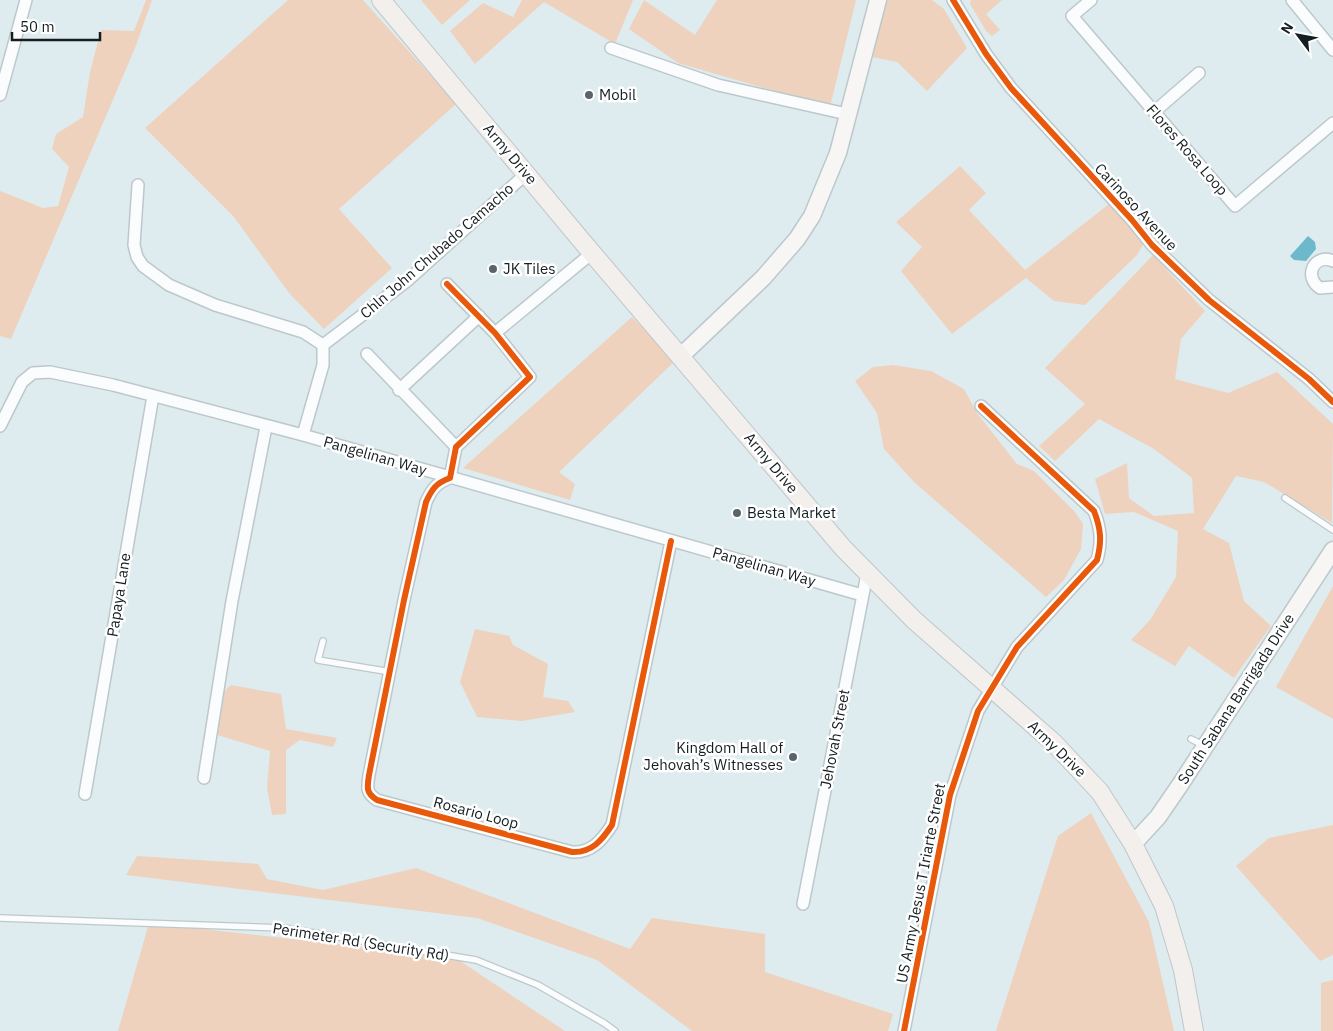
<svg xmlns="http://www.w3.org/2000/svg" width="1333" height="1031" font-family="'IBM Plex Sans',sans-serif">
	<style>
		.green { fill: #eed2bd }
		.water { fill: #6eb8cb }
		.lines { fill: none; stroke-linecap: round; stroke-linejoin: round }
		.lane-casing { stroke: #bdc8cb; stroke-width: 8 }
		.street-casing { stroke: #bdc8cb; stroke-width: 14 }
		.secondary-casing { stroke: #bdc8cb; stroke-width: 19 }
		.primary-casing { stroke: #c0c6c8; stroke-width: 20 }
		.lane { stroke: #fafcfd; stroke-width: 5.5 }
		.street { stroke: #fafcfd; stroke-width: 11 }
		.secondary { stroke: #f7f6f5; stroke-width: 16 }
		.primary { stroke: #f2efed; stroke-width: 18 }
		.cycleway-casing { stroke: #fff; stroke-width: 9 }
		.cycleway { stroke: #e8590c; stroke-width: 6 }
		.poi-dot { fill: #5b6569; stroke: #fff; stroke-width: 2 }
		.labels { text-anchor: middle; stroke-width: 5; stroke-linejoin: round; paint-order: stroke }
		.poi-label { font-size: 15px; fill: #141d20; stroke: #fff; text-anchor: start }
		.street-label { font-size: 15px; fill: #141d20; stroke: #fff }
	</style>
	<rect width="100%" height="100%" fill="#deecf0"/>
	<path class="green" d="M146 0H152L135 48 11 339 0 336V191L43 208 58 206 69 167 52 149 56 134 83 117 90 72 101 30 134 31Z
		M288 0H363L456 104 339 209 392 268 324 329 289 293 234 217 145 128Z
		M421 0H470L442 25Z
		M522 0H633L615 44 544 2 475 64 450 31 483 3 513 17Z
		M644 0 695 35 717 0H856L830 107 678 63 629 29Z
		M881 0H932L944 9 967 48 927 91 897 62 867 56Z
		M971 0H1002L986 14 1000 30 992 36 986 31 970 4Z
		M960 166 986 193 969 210 1025 270 1109 204 1144 243 1137 255 1085 305 1054 301 1026 278 952 334 901 271 922 247 896 222Z
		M1153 255 1205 311 1181 339 1175 379 1228 393 1277 372 1333 424 1332 523 1264 482 1236 476 1203 529 1229 543 1244 601 1271 626 1234 678 1189 646 1175 666 1131 640 1150 620 1176 577 1178 531 1134 512 1105 514 1095 479 1127 463 1129 498 1154 516 1194 513 1192 478 1154 449 1099 419 1055 461 1039 446 1085 404 1045 368Z
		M632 317 675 361 559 472 575 484 570 500 463 468Z
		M893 365 931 371 964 389 977 413 1017 464 1034 471 1075 512 1083 524 1081 549 1064 580 1046 597 914 482 884 449 877 413 855 381 873 367Z
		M1333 586V719L1276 687Z
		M475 629 509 636 513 645 548 664 543 697 568 701 575 712 522 721 477 717 460 682Z
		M231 685 281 694 286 729 337 738 333 747 300 740 286 750V814L272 815 267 788 270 751 214 734 217 698Z
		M1091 813 1149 922 1174 1031H996L1058 836Z
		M1333 825V955L1320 961 1236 866 1269 838Z
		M137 856 258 864 267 879 323 890 416 868 630 949 652 918 765 934V972L893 1014 888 1031H692L597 960 477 918 126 875Z
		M149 923 454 957 565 1031H118Z
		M1333 980V1031H1321V983Z"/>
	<path class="water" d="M1308 236 1315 242 1316 249 1306 261 1294 260 1290 256Z"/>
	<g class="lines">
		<g class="lane-casing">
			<path id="lane" d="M1285 498 1333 530
				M323 641 318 660 391 672
				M1191 739 1203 745
				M0 918 284 928 476 960 538 985 604 1023 615 1031"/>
		</g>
		<g class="street-casing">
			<path id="street" d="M953 0 986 54 1011 88 1132 220 1152 245 1209 300 1309 379 1333 402
				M1091 0 1072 16 1235 206 1333 123
				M1292 0 1333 50
				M611 48 718 85 847 114
				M0 95 26 0
				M1154 112 1199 73
				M138 185 134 245 137 257 143 266 169 285 215 305 303 332 323 345V365L303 435
				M1333 261C1314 253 1303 277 1320 288L1333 287
				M447 284 495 333 530 377 456 447 450 478C436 483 432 489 426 502L404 600 369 775C367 788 366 793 377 800L572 852C592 853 602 840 612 825L671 541
				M495 333 592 253
				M323 345 407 281 526 174
				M367 354 456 447
				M399 390 479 316
				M0 426 22 382 33 373 50 372 113 385 303 435 862 595
				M204 778 232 601 266 427
				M85 794 153 396
				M803 904 867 574
				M904 1031 950 795 978 711 1017 647 1097 560C1102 541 1101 529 1094 511L981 406"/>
		</g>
		<g class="secondary-casing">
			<path id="secondary" d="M682 355 763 278 797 239 812 216 838 153 878 0
				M1133 844 1158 817 1180 785 1333 550"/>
		</g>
		<g class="primary-casing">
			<path id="primary" d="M381 0 581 240 843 548 914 620 1054 743 1100 792 1133 844 1164 906 1183 970 1194 1031"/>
		</g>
		<use href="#lane" class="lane"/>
		<use href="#street" class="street"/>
		<use href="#secondary" class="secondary"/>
		<use href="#primary" class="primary"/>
		<g class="cycleway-casing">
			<path id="cycleway" d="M953 0 986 54 1011 88 1132 220 1152 245 1209 300 1309 379 1333 402
				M447 284 495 333 530 377 456 447 450 478C436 483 432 489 426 502L404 600 369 775C367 788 366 793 377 800L572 852C592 853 602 840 612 825L671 541
				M904 1031 950 795 978 711 1017 647 1097 560C1102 541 1101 529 1094 511L981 406"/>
		</g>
		<use href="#cycleway" class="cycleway"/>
	</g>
	<g class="poi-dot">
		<circle cx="589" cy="95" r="5"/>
		<circle cx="493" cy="269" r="5"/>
		<circle cx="737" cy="513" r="5"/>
		<circle cx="793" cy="757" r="5"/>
	</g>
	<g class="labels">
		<g class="poi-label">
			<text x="599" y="100">Mobil</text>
			<text x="503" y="274">JK Tiles</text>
			<text x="747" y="518">Besta Market</text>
			<text x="783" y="753" text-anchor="end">Kingdom Hall of<tspan x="783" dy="17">Jehovah’s Witnesses</tspan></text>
		</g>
		<g class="street-label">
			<text transform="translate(1187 150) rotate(49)" y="5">Flores Rosa Loop</text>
			<text transform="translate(510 154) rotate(50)" y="5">Army Drive</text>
			<text transform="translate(1136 207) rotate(47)" y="5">Carinoso Avenue</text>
			<text transform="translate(437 251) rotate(-41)" y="5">Chln John Chubado Camacho</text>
			<text transform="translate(375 456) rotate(16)" y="5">Pangelinan Way</text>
			<text transform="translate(771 463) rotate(50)" y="5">Army Drive</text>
			<text transform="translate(764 567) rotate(16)" y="5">Pangelinan Way</text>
			<text transform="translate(119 595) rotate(-81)" y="5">Papaya Lane</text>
			<text transform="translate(1236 699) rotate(-57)" y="5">South Sabana Barrigada Drive</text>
			<text transform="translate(835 739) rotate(-79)" y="5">Jehovah Street</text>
			<text transform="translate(1057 749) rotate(44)" y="5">Army Drive</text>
			<text transform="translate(476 813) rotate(15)" y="5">Rosario Loop</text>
			<text transform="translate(921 883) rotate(-79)" y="5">US Army Jesus T Iriarte Street</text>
			<text transform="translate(361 942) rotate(9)" y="5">Perimeter Rd (Security Rd)</text>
		</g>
	</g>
	<g transform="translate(1298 35) rotate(302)" stroke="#ffffff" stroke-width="4" paint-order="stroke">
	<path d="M0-4L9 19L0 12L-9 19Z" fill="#141d20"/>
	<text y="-8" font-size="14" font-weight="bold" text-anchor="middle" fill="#141d20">N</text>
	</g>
	<path d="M12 32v8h88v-8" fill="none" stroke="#141d20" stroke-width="2.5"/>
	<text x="20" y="32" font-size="15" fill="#141d20" stroke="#ffffff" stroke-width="4" paint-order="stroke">50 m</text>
</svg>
